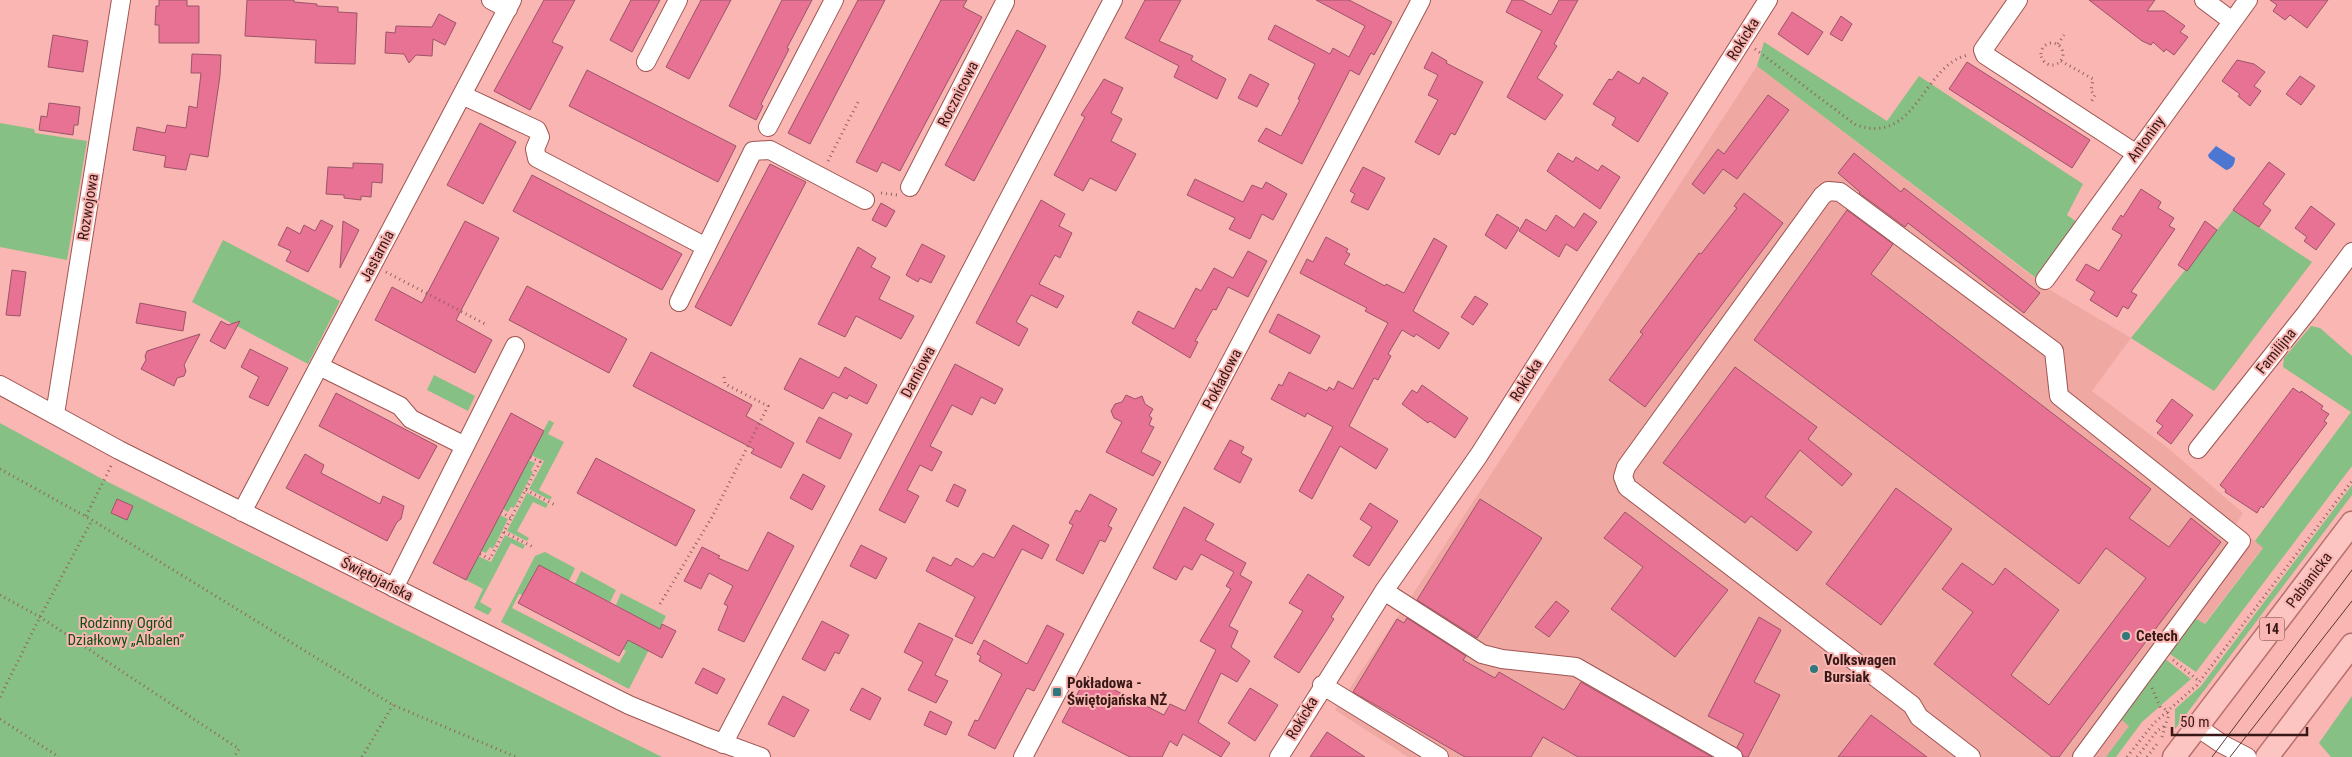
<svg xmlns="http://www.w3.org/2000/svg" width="2352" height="757" font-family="'Roboto Condensed',sans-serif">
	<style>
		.built { fill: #f0a8a3 }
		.green { fill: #87c084 }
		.water { fill: #4b76d2 }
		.building { fill: #e77294; stroke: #9c5468 }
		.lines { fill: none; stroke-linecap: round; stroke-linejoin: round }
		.minor-casing { stroke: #9f5552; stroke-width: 20 }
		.major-casing { stroke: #b66f6c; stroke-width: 25 }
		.path { stroke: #926260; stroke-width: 3; stroke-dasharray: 1 4; stroke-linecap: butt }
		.minor { stroke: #fff; stroke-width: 18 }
		.major { stroke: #fcc5c2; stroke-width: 22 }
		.tram { stroke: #5a3433; stroke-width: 1 }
		.poi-dot { fill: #2f787e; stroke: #f9b6b2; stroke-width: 2 }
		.labels { text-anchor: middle; stroke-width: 4; stroke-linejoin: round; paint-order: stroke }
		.shield { fill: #f9b6b2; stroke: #714746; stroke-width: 1 }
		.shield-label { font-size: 14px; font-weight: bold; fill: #371817 }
		.street-label { font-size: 15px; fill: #371817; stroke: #f9b6b2 }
		.park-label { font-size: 15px; fill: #144f15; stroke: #f9b6b2 }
		.poi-label { font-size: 15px; font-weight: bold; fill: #371817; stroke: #f9b6b2; text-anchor: start }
	</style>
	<rect width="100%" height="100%" fill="#f9b6b2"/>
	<path class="built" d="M1757 66 2050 290 2131 338 2092 391 2168 448 2243 513 2235 526 2263 547 2204 624 2193 617 2120 719 2129 726 2106 757H1408L1335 710 1411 597Z"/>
	<path class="green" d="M1764 42 1887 121 1919 76 2083 184 2067 215 2077 222 2036 278 1757 66Z
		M0 123 34 129 35 133 87 141 67 260 0 247Z
		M2233 210 2312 262 2214 391 2131 338Z
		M223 240 340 301 308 364 192 302Z
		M2311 326 2320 328 2352 356V466L2196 672 2167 652 2193 617 2205 624 2263 548 2255 541 2351 412 2283 367 2284 358Z
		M434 375 475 396 468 411 427 390Z
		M549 420 554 423 548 434 564 442 539 490 552 497 550 500 529 489 544 461 531 455Z
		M0 423 104 480 662 757H0Z
		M528 460 535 463 531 470 533 472 514 508 511 507 508 512 503 509Z
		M2352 485V495L2175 729V709L2201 686Z
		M527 493 548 504 546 508 533 502 517 531 529 538 527 541 507 531Z
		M500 515 508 519 493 549 490 547 486 553 481 551Z
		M505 535 525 545 523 549 511 543 480 602 492 609 488 615 474 608 483 589 466 580 478 556 491 562Z
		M545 552 575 568 569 581 539 565 523 595 519 594 512 608 619 663 626 651 623 649 639 618 616 605 621 593 666 616 629 689 501 622 535 556Z
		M581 571 616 590 610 602 575 584Z
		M2164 658 2191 679 2142 722 2116 757H2106L2129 726 2120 719Z
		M2352 696V757H2331L2319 743Z"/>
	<path class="water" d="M2216 146 2235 158C2235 164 2232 169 2226 170L2209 158 2208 155Z"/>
	<path class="building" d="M159 0H187V6H199V43H159V25H155L156 6H159Z
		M247 0H294V2L317 4V6L338 7V12L357 13 355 64 315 63 316 40 245 36Z
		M544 0H575L552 42 563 47 530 110 494 91Z
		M631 0H660L632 52 610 40Z
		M701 0H731L689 79 666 67Z
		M782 0H812L787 48 789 49 761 104 763 106 756 120 729 106Z
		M858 0H885L810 144 788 133Z
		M941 0H967L963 7 982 17 900 171 882 162 877 172 856 162Z
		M1145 0H1181L1159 41 1193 56 1191 60 1226 79 1217 99 1174 77 1179 66 1125 38Z
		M1316 0H1349L1392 22 1374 55 1371 53 1359 75 1350 70 1302 164 1258 141 1266 128 1281 136 1300 100 1298 99 1315 64 1268 39 1275 25 1330 54 1333 48 1349 57 1365 26Z
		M1512 0H1522L1551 15 1559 0H1578L1554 44 1557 46 1537 78 1563 95 1545 120 1507 97 1542 31 1506 12Z
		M2089 0H2155L2147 11H2164L2185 26 2180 32 2188 37 2174 55 2166 49 2164 52 2153 42 2151 45 2142 41Z
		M2270 0H2328L2307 28 2290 15 2285 20 2273 11 2277 5Z
		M1792 12 1823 32 1808 55 1778 34Z
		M439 14 456 23 445 45 433 39 432 56 416 55 409 63 404 54 385 53 386 32 395 33 396 26 432 27Z
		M1841 16 1852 24 1842 41 1830 34Z
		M1017 30 1046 46 974 181 945 165Z
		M53 35 88 41 83 72 48 67Z
		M1432 52 1447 61 1446 63 1483 82 1455 135 1451 133 1439 155 1415 142 1438 100 1428 95 1438 75 1424 68Z
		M192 54 221 55 220 76 208 157 190 154 186 170 164 167 166 156 133 150 137 127 165 133 167 125 186 128 189 106 197 108 201 73H191Z
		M2237 60 2254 64 2265 72 2254 86 2261 91 2250 106 2238 96 2240 94 2222 81Z
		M1967 62 2090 140 2072 168 1949 89Z
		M587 70 736 146 718 182 569 106Z
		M1618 71 1639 84 1643 77 1668 93 1638 142 1612 125 1616 118 1593 104 1609 79 1612 80Z
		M1250 74 1269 84 1257 107 1238 98Z
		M2300 76 2315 86 2301 105 2286 94Z
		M1104 79 1123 88 1111 113 1122 119 1111 141 1136 154 1116 191 1090 178 1083 191 1054 175 1085 117 1081 115Z
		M1768 95 1789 110 1737 179 1723 169 1704 194 1692 184 1718 149 1724 154Z
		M49 103 80 107 78 125H74L73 135 39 130 41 116 47 117Z
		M480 123 516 142 483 204 447 185Z
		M1558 153 1573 162 1576 157 1598 171 1602 165 1620 177 1600 209 1547 171Z
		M1854 153 1901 192 1904 188 2040 293 2024 313 1908 223 1905 227 1859 193 1860 192 1838 173Z
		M2269 162 2285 174 2263 204 2271 210 2259 227 2233 210Z
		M353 163 383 164 382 183 372 182 371 197 361 196V200L344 198V195L326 194 328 167 353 168Z
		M770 164 806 182 731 326 695 307Z
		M1363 167 1385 178 1368 210 1351 202 1355 194 1350 191Z
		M532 175 682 254 662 290 513 211Z
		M1195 179 1243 202 1252 185 1262 189 1266 182 1287 194 1273 220 1262 214 1250 239 1229 229 1235 218 1187 195Z
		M2141 189 2161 202 2158 208 2174 218 2169 226 2175 229 2131 292 2137 295 2128 309 2123 306 2117 317 2090 300 2095 292 2076 280 2086 264 2099 271 2122 235 2112 229 2121 215 2123 217Z
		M1744 193 1783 223 1645 407 1609 380 1643 334 1640 332 1699 253 1701 254 1737 208 1734 206Z
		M1041 200 1065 214 1059 226 1072 233 1060 258 1055 255 1039 284 1064 296 1057 308 1031 295 1016 322 1028 329 1019 346 976 323Z
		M881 203 895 211 886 227 872 220Z
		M2311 206 2335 224 2316 250 2304 241 2307 237 2295 228Z
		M1847 210 1893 244 1871 274 2151 489 2129 518 2169 547 2191 518 2221 542 2059 757H2052L1934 664 1973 612 1942 589 1962 563 1993 585 2005 568 2059 610 2011 675 2049 705 2146 578 2106 548 2079 584 1754 340Z
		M1584 213 1597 222 1577 251 1566 244 1559 257 1519 231 1526 219 1546 231 1556 215 1574 228Z
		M1497 214 1519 228 1506 249 1485 235Z
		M321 220 333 226 308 272 286 261 291 251 278 245 287 227 300 234 304 225 315 231Z
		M343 221 359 230 340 268Z
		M465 221 499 238 456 320 492 340 475 373 375 320 392 287 422 303Z
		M2205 221 2217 230 2187 271 2178 265Z
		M1326 237 1348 249 1346 252 1350 254 1344 264 1385 286 1386 284 1404 293 1434 238 1447 246 1413 311 1449 333 1439 349 1416 334 1414 337 1402 330 1388 354 1391 356 1378 380 1374 378 1349 426 1388 449 1376 469 1340 446 1312 499 1299 491 1333 427 1307 413 1305 417 1271 399 1279 384 1282 386 1289 372 1327 391 1329 387 1334 390 1338 381 1353 389 1388 323 1365 311 1367 308 1300 273 1307 259 1313 262Z
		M922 244 945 256 931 283 920 278 918 282 906 275Z
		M858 247 876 258 871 267 890 277 879 299 914 316 901 339 856 316 845 337 818 324Z
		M1248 251 1267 261 1248 297 1228 287 1216 310 1213 309 1195 341 1198 342 1190 358 1132 323 1138 311 1174 329 1196 288 1201 291 1214 268 1233 278Z
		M12 270 26 272 20 316 6 315Z
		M527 286 627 339 609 373 509 320Z
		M1475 296 1488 304 1473 325 1461 317Z
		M140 303 186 312 183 331 136 323Z
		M1278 314 1320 336 1310 354 1269 332Z
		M221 321 228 325 240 321 225 349 210 341Z
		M200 334 184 365 186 371 184 376 177 378 174 386 141 369 146 360 145 356 147 351Z
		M250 349 288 368 268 406 249 397 259 377 241 367Z
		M651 352 752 405 746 416 794 443 781 468 751 453 754 449 633 386Z
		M800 358 839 378 845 367 877 385 867 404 849 395 847 399 833 392 823 409 784 389Z
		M955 364 1003 389 995 404 981 397 972 415 952 405 930 446 942 452 932 471 920 465 907 490 919 496 905 523 879 510Z
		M1735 367 1817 427 1808 439 1852 474 1842 486 1800 450 1765 497 1812 532 1797 551 1751 516 1745 523 1663 463Z
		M1422 385 1468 418 1455 438 1430 421 1428 423 1402 404 1412 390 1417 393Z
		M2293 388 2300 393 2301 391 2323 406 2321 409 2329 414 2324 421 2327 423 2263 508 2261 506 2257 513 2225 492 2226 490 2220 485Z
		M336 393 437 446 419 479 319 426Z
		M1126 395 1135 399 1142 396 1145 404 1153 409 1149 416 1152 418 1149 425 1154 427 1141 452 1161 462 1153 476 1106 452 1122 422 1114 418 1111 411 1115 404 1122 402Z
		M2172 399 2193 415 2171 444 2157 433 2163 426 2156 421Z
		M511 413 544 431 466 580 433 563Z
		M819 417 852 434 840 459 806 442Z
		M1230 440 1244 447 1241 453 1252 459 1240 483 1214 469Z
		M305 454 324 465 321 473 346 486 380 504 383 496 404 506 401 519 397 522 387 541 286 488Z
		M596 458 695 510 676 546 577 493Z
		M803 474 825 486 812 510 790 498Z
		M954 484 966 490 958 507 946 501Z
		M1896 488 1952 529 1881 625 1826 584Z
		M1090 494 1117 509 1108 526 1112 528 1105 542 1100 540 1083 574 1056 560 1073 525 1069 523 1076 510 1080 512Z
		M117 499 133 506 127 520 111 513Z
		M1480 499 1542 538 1477 638 1417 600Z
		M1370 503 1398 521 1369 566 1353 556 1372 527 1360 519Z
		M1184 507 1214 524 1205 540 1246 563 1240 575 1252 582 1229 626 1238 631 1231 647 1250 661 1237 682 1221 673 1198 722 1230 743 1221 757 1183 734 1177 746 1170 741 1162 757H1130L1062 722 1087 676 1164 715 1170 704 1185 711 1216 650 1200 641 1231 589 1226 586 1234 572 1201 554 1192 570 1184 566 1176 580 1153 568Z
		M1625 512 1728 590 1675 657 1611 609 1643 567 1604 538Z
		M1013 525 1049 545 1042 559 1022 549 972 644 955 636 975 597 926 571 933 557 951 566 956 558 973 567 983 553 994 558Z
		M768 532 794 546 744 642 718 630 728 606 724 604 733 586 709 573 701 589 684 581 702 547 720 556 718 558 748 571Z
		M861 545 887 558 876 579 850 566Z
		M539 565 660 629 662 624 676 631 662 658 628 640 619 656 518 603Z
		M1308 574 1344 597 1331 617 1334 619 1299 673 1274 657 1303 611 1289 603Z
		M1556 601 1569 611 1549 637 1535 627Z
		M1759 617 1781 630 1754 682 1780 695 1748 757H1744L1737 747 1744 734 1708 716Z
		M1407 618 1466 656 1463 660 1495 678 1499 672 1564 710 1581 682 1712 757H1578L1543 737 1531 757H1465L1353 692 1397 619 1404 623Z
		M822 621 849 635 839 654 835 652 825 671 802 659Z
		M919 623 953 639 935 675 948 681 936 703 908 690 923 662 904 652Z
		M1047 625 1064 634 1034 691 1027 688 997 745 995 749 968 735 975 720 978 721 1002 674 979 661 981 656 977 654 984 640 1027 664Z
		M703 668 725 679 717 694 695 683Z
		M862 688 881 698 870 720 850 710Z
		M1250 688 1278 705 1255 741 1228 723Z
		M783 696 809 710 794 737 768 724Z
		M930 711 952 722 946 735 924 725Z
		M1871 715 1927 757H1838Z
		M1327 732 1365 757H1310Z"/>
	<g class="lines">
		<g class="minor-casing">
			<path id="minor" d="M491 0 508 9
				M2018 0 1983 50 1985 55 2135 153
				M2204 0 2232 21
				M646 62 678 0
				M462 95 537 130 540 137 535 149 537 158 706 247
				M768 127 834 0
				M910 187 1005 2
				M2045 280 2248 0
				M679 302 753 151 770 150 865 200
				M319 366 400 406 411 419 465 446
				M0 385 119 450 629 705 709 738 761 757
				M55 414 121 0
				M2198 449 2307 312 2352 252
				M242 512 512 0
				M394 588 515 346
				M1384 591 1482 654 1502 659 1576 667 1733 757
				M1322 685 1439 757
				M2197 727 2222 744 2247 757
				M723 744 1113 0
				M1023 757 1421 0
				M1279 757 1384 591 1479 455 1768 0
				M1971 757 1919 717 1912 705 1627 487 1623 477 1626 467 1822 196 1828 191 1840 192 2054 351 2059 396 2241 541 2082 757"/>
		</g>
		<g class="major-casing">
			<path id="major" d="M2174 757 2352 523
				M2267 757 2352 645"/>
		</g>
		<path class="path" d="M2041 54a11 11 0 1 1 22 0a11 11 0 1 1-22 0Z
			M2058 44 2064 35
			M1755 49 1856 125C1917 146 1922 65 1968 55
			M2061 61 2093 79 2091 91 2095 95 2090 104
			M828 161 859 100
			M881 193 897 195
			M386 272 487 325
			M0 469 92 520 393 705 516 757
			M526 490 555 505
			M501 512 511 518
			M86 516 112 464
			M504 532 533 547
			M480 554 490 559 540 462 530 457
			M0 595 40 617 239 749 234 757
			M660 604 712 517 768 406 725 384 724 377
			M2173 660 2200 682
			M2152 688 2161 709
			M0 697 40 617 92 520
			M0 719 59 757
			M2162 737 2169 714 2163 707
			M362 757 393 705
			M2127 757 2154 723 2197 685 2352 481
			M2137 757 2157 731 2166 725
			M2147 757 2157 744"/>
		<use href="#minor" class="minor"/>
		<use href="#major" class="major"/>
		<path class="tram" d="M2212 757 2352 570
			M2230 757 2352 601"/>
	</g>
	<g class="poi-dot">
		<circle cx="2126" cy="636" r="5"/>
		<circle cx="1814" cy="669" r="5"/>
		<rect x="1052" y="687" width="10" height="10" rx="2.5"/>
	</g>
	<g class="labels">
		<rect class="shield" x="2259.5" y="617.5" width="25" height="23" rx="4"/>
		<g class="shield-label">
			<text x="2272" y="634">14</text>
		</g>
		<g class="street-label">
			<text transform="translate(1743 39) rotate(-58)" y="5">Rokicka</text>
			<text transform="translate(958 94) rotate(-63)" y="5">Rocznicowa</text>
			<text transform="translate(2146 139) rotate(-54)" y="5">Antoniny</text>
			<text transform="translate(88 207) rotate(-81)" y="5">Rozwojowa</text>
			<text transform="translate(377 256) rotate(-62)" y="5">Jastarnia</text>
			<text transform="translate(2276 351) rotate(-51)" y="5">Familijna</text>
			<text transform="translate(918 372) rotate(-62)" y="5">Darniowa</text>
			<text transform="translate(1222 379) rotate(-62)" y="5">Pokładowa</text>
			<text transform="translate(1526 380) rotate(-58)" y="5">Rokicka</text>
			<text transform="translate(377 579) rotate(27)" y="5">Świętojańska</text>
			<text transform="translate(2309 580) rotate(-53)" y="5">Pabianicka</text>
			<text transform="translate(1302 718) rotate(-59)" y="5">Rokicka</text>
		</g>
		<g class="park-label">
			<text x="126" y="628">Rodzinny Ogród<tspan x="126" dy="17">Działkowy „Albalen”</tspan></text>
		</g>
		<g class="poi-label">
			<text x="2136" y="641">Cetech</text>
			<text x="1824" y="665">Volkswagen<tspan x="1824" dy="17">Bursiak</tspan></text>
			<text x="1067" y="688">Pokładowa -<tspan x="1067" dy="17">Świętojańska NŻ</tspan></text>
		</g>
	</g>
	<path d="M2172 727v8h135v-8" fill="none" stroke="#371817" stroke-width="2.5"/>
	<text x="2180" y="727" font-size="15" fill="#371817" stroke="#f9b6b2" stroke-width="4" paint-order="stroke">50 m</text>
</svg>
